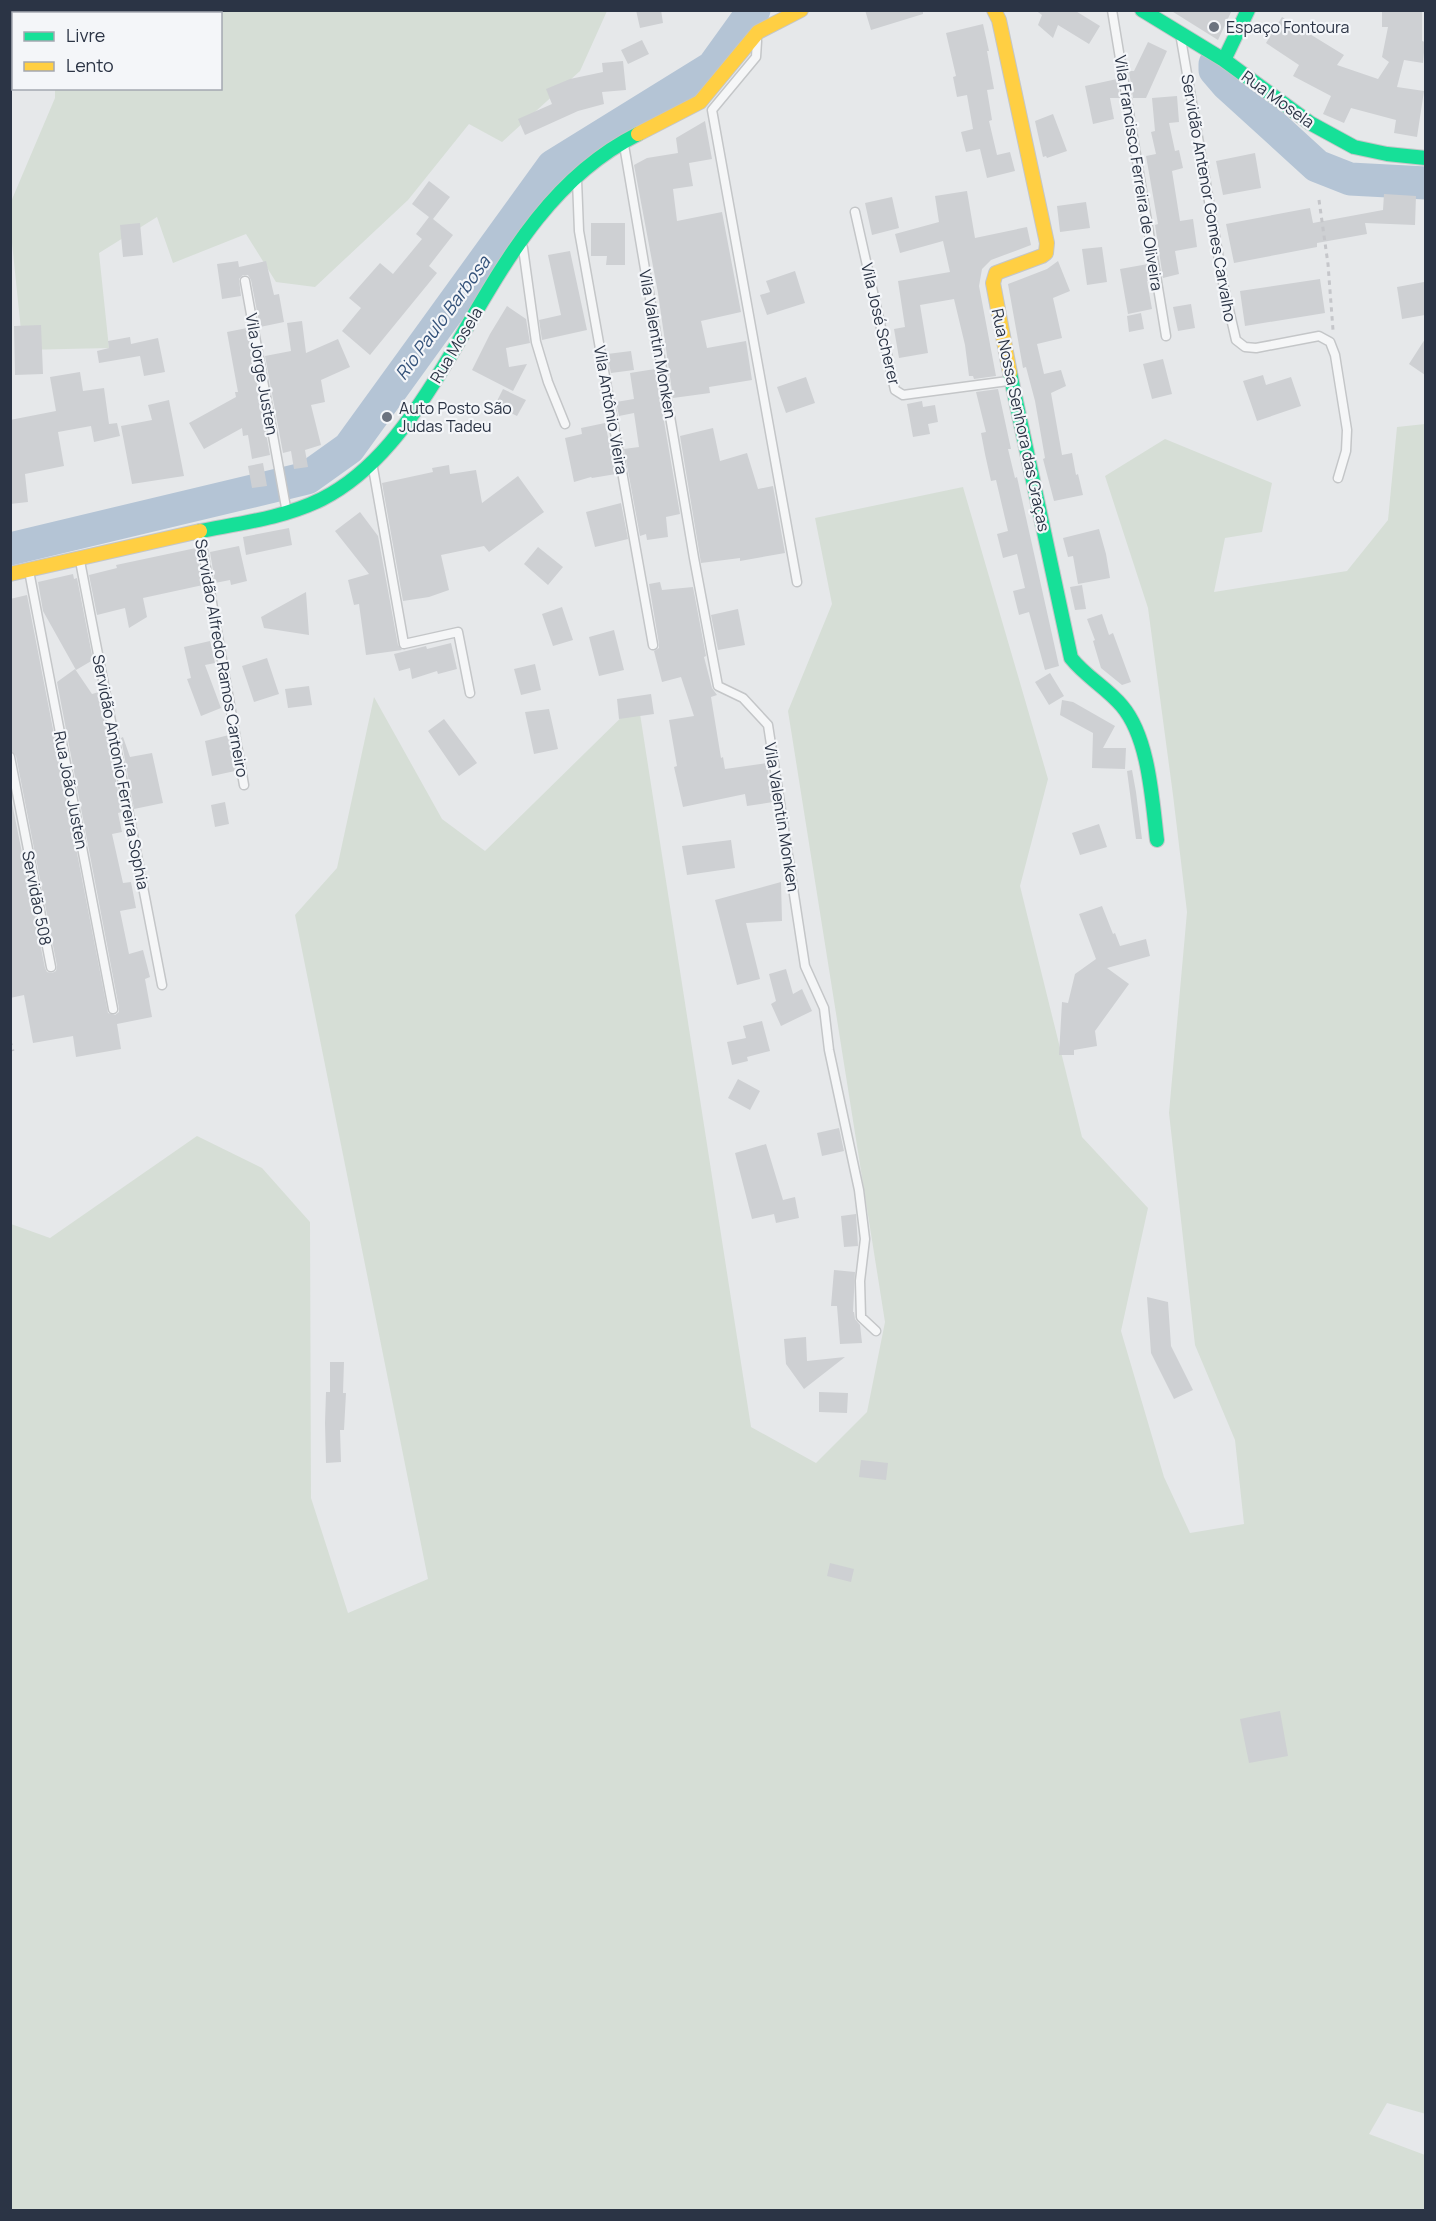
<svg xmlns="http://www.w3.org/2000/svg" width="1436" height="2221" font-family="Manrope,sans-serif">
	<style>
		.green { fill: #d6ded6 }
		.lines { fill: none; stroke-linecap: round; stroke-linejoin: round }
		.river { stroke: #b4c4d5; stroke-width: 33 }
		.building { fill: #ced0d3 }
		.lane-casing { stroke: #c4c6c8; stroke-width: 11 }
		.fast-casing { stroke: #c4c6c8; stroke-width: 16 }
		.slow-casing { stroke: #c4c6c8; stroke-width: 16 }
		.path { stroke: #c5c6ca; stroke-width: 3; stroke-dasharray: 4.5 4.5; stroke-linecap: butt }
		.lane { stroke: #f5f6f7; stroke-width: 8 }
		.fast { stroke: #16e098; stroke-width: 14 }
		.slow { stroke: #ffcf43; stroke-width: 14 }
		.poi-dot { fill: #6c737f; stroke: #f4f6f9; stroke-width: 2 }
		.labels { text-anchor: middle; stroke-width: 4.5; stroke-linejoin: round; paint-order: stroke }
		.poi-label { font-size: 16px; fill: #2b3445; stroke: #f4f6f9; text-anchor: start }
		.street-label { font-size: 16px; fill: #2b3445; stroke: #f4f6f9 }
		.water-label { font-size: 18px; font-style: italic; fill: #34527a; stroke: #f4f6f9 }
	</style>
	<rect width="100%" height="100%" fill="#e6e8ea"/>
	<path class="green" d="M70 11H607L580 71 502 142 469 124 408 200 315 287 276 282 246 234 173 263 157 217 99 253 109 348 23 350 11 233 10 204 55 98V89L220 88V14L64 13Z
		M1425 424 1426 2114 1387 2103 1369 2134 1425 2155V2210H11V1224L50 1238 197 1136 262 1168 310 1222 311 1498 348 1613 428 1579 295 915 337 868 374 697 442 819 485 851 638 701 751 1427 816 1463 867 1412 885 1322 788 711 832 604 815 518 963 487 1048 779 1020 886 1082 1137 1148 1208 1121 1331 1164 1477 1190 1533 1244 1524 1235 1440 1195 1345 1169 1113 1187 912 1173 795 1148 608 1105 476 1165 439 1272 483 1262 532 1225 538 1214 592 1347 571 1388 520 1397 427Z"/>
	<g class="lines">
		<path class="river" d="M1215 64V70L1227 84 1317 166 1350 179 1426 183
			M10 549 307 478 349 448 553 166 713 67 754 10"/>
	</g>
	<path class="building" d="M636 10H661L663 23 640 28Z
		M865 10H923V14L871 30Z
		M1035 10H1074L1100 26 1089 44 1058 25 1053 38 1038 25 1042 15Z
		M1170 10H1232L1218 40Z
		M1382 10H1422V41L1425 42 1423 63 1404 60 1397 87 1424 91 1417 137 1394 133 1396 120 1351 108 1344 123 1323 114 1331 96 1293 76 1299 65 1266 43 1282 17 1344 55 1337 65 1378 79 1389 62 1382 57 1388 27H1382Z
		M983 24 989 51H987L994 89 987 90 992 120 989 121 997 155 1010 152 1015 171 987 178 980 149 966 152 961 132 973 129 967 95 957 97 953 77 956 76 946 33Z
		M642 40 649 54 628 64 621 50Z
		M1148 42 1167 51 1146 98H1133L1129 71H1134Z
		M623 61 626 90 602 92 604 104 578 111 525 135 518 119 552 104 546 89 570 79 603 72 602 63Z
		M1117 79 1120 98H1110L1114 119 1093 124 1085 86Z
		M1177 96 1179 122 1169 123 1175 151 1179 150 1183 168 1172 171 1180 221 1193 219 1197 247 1175 251 1179 274 1163 278 1155 225 1158 224 1146 156 1156 154 1151 132 1155 131 1152 98Z
		M1053 114 1067 151 1047 158 1046 156 1043 157 1035 121Z
		M705 121 712 159 689 163 693 186 673 189 677 221 722 212 741 312 701 321 707 348 746 341 752 380 709 387 710 393 673 398 658 293 634 165 647 158 678 153 676 138Z
		M1255 153 1261 188 1223 195 1216 161Z
		M429 181 450 197 433 219 453 235 429 266 437 273 370 355 342 331 361 308 349 298 380 263 393 274 422 239 416 234 429 217 412 204Z
		M967 191 975 238 1027 227 1031 245 991 260 982 269 979 286 996 376 974 379 973 376H969L965 345 954 299 920 305 928 353 899 358 894 329 905 327 898 281 950 272 943 241 900 253 895 234 939 222 935 196Z
		M1384 194 1416 196 1415 225 1365 223 1367 234 1317 243V247L1234 263 1226 224 1310 208 1313 223 1383 210Z
		M892 197 899 228 872 235 865 203Z
		M1086 202 1090 228 1060 232 1057 206Z
		M140 223 143 255 123 257 120 225Z
		M591 223H625V265H606L607 256H591Z
		M1102 247 1107 282 1087 285 1082 249Z
		M570 251 587 330 542 340 539 320 561 315 548 255Z
		M238 261 239 267 266 261 274 295 279 294 284 322 260 327 251 280 248 275H243L239 279 241 296 222 299 217 264Z
		M1058 261 1070 291 1053 298 1062 338 1037 344 1044 374 1061 370 1066 386 1051 393 1062 455 1072 453 1076 475 1078 474 1083 495 1054 501 1043 459 1045 458 1035 401 1026 367 1023 368 1008 284 1047 269Z
		M1148 264 1150 280 1147 281 1152 309 1128 314 1120 269Z
		M795 271 805 303 767 315 760 295 770 292 766 281Z
		M1320 279 1325 313 1245 326 1240 291Z
		M1424 282 1425 315 1402 319 1397 287Z
		M1191 304 1195 328 1178 331 1173 307Z
		M507 306 526 319 530 343 506 348 509 367 527 364 513 391 472 370 490 334Z
		M1141 313 1144 329 1129 332 1127 316Z
		M302 321 306 353 338 339 350 367 321 380 325 402 311 405 321 445 305 450 308 467 294 469 291 451 283 453 265 356 291 351 287 323Z
		M41 325 43 374 15 375 14 326Z
		M247 328 270 455 252 459 248 435 243 436 242 428 204 449 189 423 236 397 235 392H238L227 332Z
		M130 337 131 344 158 338 165 372 144 376 140 356 99 363 97 351 109 348 108 341Z
		M1425 339V375L1409 364Z
		M631 351 634 370 611 373 607 354Z
		M1163 359 1172 394 1152 399 1143 364Z
		M655 369 680 514 666 517 668 537 647 540 646 534 640 536 624 449 639 447 634 413 619 416 616 402 634 399 630 373Z
		M80 372 83 391 104 388 109 424 117 423 120 436 94 442 91 426 58 432 64 466 25 474 28 502 10 504V420L56 411 50 377Z
		M1263 375 1266 385 1291 377 1301 406 1257 421 1243 381Z
		M806 377 815 403 786 413 777 387Z
		M503 389 526 400 517 416 495 405Z
		M998 389 1011 449H1008L1015 478 1017 477 1059 666 1045 670 1029 612 1019 615 1013 591 1025 588 1017 554 1003 558 997 534 1008 531 996 480 991 481 985 454 981 433 986 432 976 392Z
		M169 400 184 476 132 484 121 426 152 420 148 405Z
		M922 401 923 407 935 405 938 422 928 424 930 434 913 437 907 404Z
		M605 423 616 474 592 478 591 477 574 482 565 438 582 434 581 428Z
		M713 428 720 461 747 453 758 489 773 486 785 553 740 561V558L701 563 680 436Z
		M263 463 267 486 252 488 248 466Z
		M449 465 450 474 476 470 482 503 518 476 544 512 489 552 484 546 441 555 449 590 429 597 403 601 382 483 433 472 432 468Z
		M621 503 628 539 595 547 586 512Z
		M360 512 378 536 398 645 402 650 366 655 359 604 354 605 348 580 369 574 335 531Z
		M289 528 292 545 246 555 243 537Z
		M1099 529 1106 554 1110 578 1078 584 1073 556 1068 557 1063 538Z
		M239 546 247 581 231 585 230 580 215 583 210 552Z
		M538 547 563 567 548 585 524 564Z
		M196 548 203 585 143 598 147 617 129 628 125 608 97 615 89 575 117 568 116 565Z
		M73 574 74 579 77 578 93 660 76 670 43 611 38 582Z
		M660 582 662 590 693 587 706 656 704 657 712 688 717 695 711 697 721 758 723 757 725 769 767 763 773 802 747 806 745 794 683 807 674 767 677 766 669 720 694 716 681 677 662 682 654 651 659 648V644L649 584Z
		M1082 585 1086 609 1075 610 1070 587Z
		M306 592 309 635 264 628 261 617Z
		M27 595 108 1013 115 1015 119 1012V1008L57 682 75 669 92 694 99 692 122 812 118 813 122 832 112 834 123 883 131 882 136 908 120 911 129 954 143 950 150 977 145 979 152 1017 117 1024 121 1049 76 1057 73 1036 33 1043 24 995 10 998V793L45 968 47 972 52 973 56 971 57 966 16 756 10 751V599Z
		M562 607 573 640 553 646 542 614Z
		M738 609 745 645 718 650 711 615Z
		M1102 614 1109 635 1113 633 1131 682 1122 685 1101 668 1093 641 1095 640 1087 619Z
		M614 630 624 670 599 676 589 637Z
		M210 641 215 663 205 665 221 708 201 716 187 679 191 678 184 647Z
		M451 643 457 669 438 674 437 671 412 679 410 668 399 671 394 654 426 646 427 649Z
		M267 658 279 694 254 702 242 666Z
		M535 664 541 690 521 695 514 669Z
		M1050 673 1064 696 1049 705 1035 682Z
		M309 686 312 705 288 708 285 689Z
		M651 694 654 714 619 719 617 699Z
		M1062 700 1073 702 1115 726 1103 748H1126L1125 769 1092 768 1093 733 1060 715Z
		M549 709 558 749 534 754 525 712Z
		M444 719 477 763 459 776 428 731Z
		M229 735 235 771 212 776 205 741Z
		M123 737 130 757 152 753 163 803 134 809 121 738Z
		M1132 770 1136 792 1142 839H1136L1127 771Z
		M225 802 229 824 215 827 211 805Z
		M1099 824 1107 847 1080 855 1072 833Z
		M731 840 735 868 687 875 682 846Z
		M781 882 782 921 746 923 760 979 737 985 715 900Z
		M1102 906 1113 934 1115 933 1120 946 1146 939 1150 956 1107 968 1129 984 1095 1031 1097 1046 1074 1050V1055H1059L1062 1002 1068 1003 1075 974 1096 959 1079 914Z
		M786 969 793 994 802 989 812 1011 781 1026 771 1004 776 1001 769 974Z
		M762 1021 770 1051 747 1057 748 1061 732 1065 727 1042 746 1038 743 1026Z
		M738 1079 760 1091 750 1110 728 1098Z
		M839 1128 844 1151 822 1156 817 1133Z
		M766 1144 783 1200 795 1197 799 1218 776 1223 774 1214 752 1219 735 1153Z
		M856 1214 858 1246 844 1247 841 1216Z
		M834 1270 855 1272 853 1312H854L855 1319 860 1325 862 1343 840 1344 837 1306H831Z
		M1147 1297 1168 1302 1171 1346 1193 1390 1174 1399 1151 1353Z
		M806 1337 807 1361 845 1357 804 1389 786 1364 784 1339Z
		M330 1362H344L343 1393H346L344 1430H340L341 1462 326 1463 325 1423 326 1392H330Z
		M819 1392 848 1393 847 1413 819 1412Z
		M861 1460 888 1463 886 1480 859 1477Z
		M830 1563 854 1569 851 1582 827 1576Z
		M1280 1711 1288 1756 1249 1763 1240 1719Z"/>
	<g class="lines">
		<g class="lane-casing">
			<path id="lane" d="M1112 10 1166 336
				M1181 39 1224 288 1236 340 1245 347 1256 348 1319 336 1330 342 1335 355 1347 430 1346 451 1338 478
				M757 41 756 57 712 110 797 582
				M624 145 694 558 718 686 743 698 768 725 805 966 824 1008 829 1050 859 1190 865 1239 860 1281 861 1317 876 1331
				M577 180 579 231 653 645
				M855 212 895 390 903 395 1008 381
				M523 248 536 342 548 382 565 424
				M245 281 287 513
				M373 468 404 644 458 632 470 693
				M200 534 244 785
				M80 561 162 985
				M29 571 113 1009
				M10 757 51 967"/>
		</g>
		<g class="fast-casing">
			<path id="fast" d="M1142 10 1224 60 1310 123 1354 147 1387 154 1426 158
				M1224 60 1248 10
				M1010 373 1071 658C1086 677 1107 688 1122 706 1149 738 1152 799 1157 840
				M200 531C241 523 284 518 322 499 375 472 411 420 441 371 495 282 540 183 638 134"/>
		</g>
		<g class="slow-casing">
			<path id="slow" d="M994 10 999 20 1047 243 1046 253 1042 256 996 273 993 283 1010 373
				M638 134 700 102 758 32 801 10
				M10 574 200 531"/>
		</g>
		<path class="path" d="M1319 200 1328 264 1333 330
			M10 1041 13 1051"/>
		<use href="#lane" class="lane"/>
		<use href="#fast" class="fast"/>
		<use href="#slow" class="slow"/>
	</g>
	<g class="poi-dot">
		<circle cx="1214" cy="27" r="6"/>
		<circle cx="387" cy="417" r="6"/>
	</g>
	<g class="labels">
		<g class="poi-label">
			<text x="1226" y="33">Espaço Fontoura</text>
			<text x="399" y="414">Auto Posto São<tspan x="399" dy="18">Judas Tadeu</tspan></text>
		</g>
		<g class="street-label">
			<text transform="translate(1278 99) rotate(36)" y="6">Rua Mosela</text>
			<text transform="translate(1139 173) rotate(81)" y="6">Vila Francisco Ferreira de Oliveira</text>
			<text transform="translate(1209 198) rotate(80)" y="6">Servidão Antenor Gomes Carvalho</text>
			<text transform="translate(881 324) rotate(77)" y="6">Vila José Scherer</text>
			<text transform="translate(658 344) rotate(80)" y="6">Vila Valentin Monken</text>
			<text transform="translate(456 345) rotate(-59)" y="6">Rua Mosela</text>
			<text transform="translate(262 374) rotate(80)" y="6">Vila Jorge Justen</text>
			<text transform="translate(611 410) rotate(80)" y="6">Vila Antônio Vieira</text>
			<text transform="translate(1021 420) rotate(78)" y="6">Rua Nossa Senhora das Graças</text>
			<text transform="translate(222 658) rotate(80)" y="6">Servidão Alfredo Ramos Carneiro</text>
			<text transform="translate(121 772) rotate(79)" y="6">Servidão Antonio Ferreira Sophia</text>
			<text transform="translate(71 790) rotate(79)" y="6">Rua João Justen</text>
			<text transform="translate(782 817) rotate(81)" y="6">Vila Valentin Monken</text>
			<text transform="translate(37 898) rotate(79)" y="6">Servidão 508</text>
		</g>
		<g class="water-label">
			<text transform="translate(443 318) rotate(-54)" y="6">Rio Paulo Barbosa</text>
		</g>
	</g>
	<rect width="1436" height="2221" fill="none" stroke="#2b3445" stroke-width="24"/>
	<rect x="12" y="12" width="210" height="78" fill="#f4f6f9" stroke="#a4a8b1" stroke-width="1.5"/>
	<rect x="24" y="32" width="30" height="9" fill="#16e098" stroke="#a4a8b1" stroke-width="1.5"/>
	<text x="66" y="42" font-size="18" fill="#2b3445">Livre</text>
	<rect x="24" y="62" width="30" height="9" fill="#ffcf43" stroke="#a4a8b1" stroke-width="1.5"/>
	<text x="66" y="72" font-size="18" fill="#2b3445">Lento</text>
</svg>
